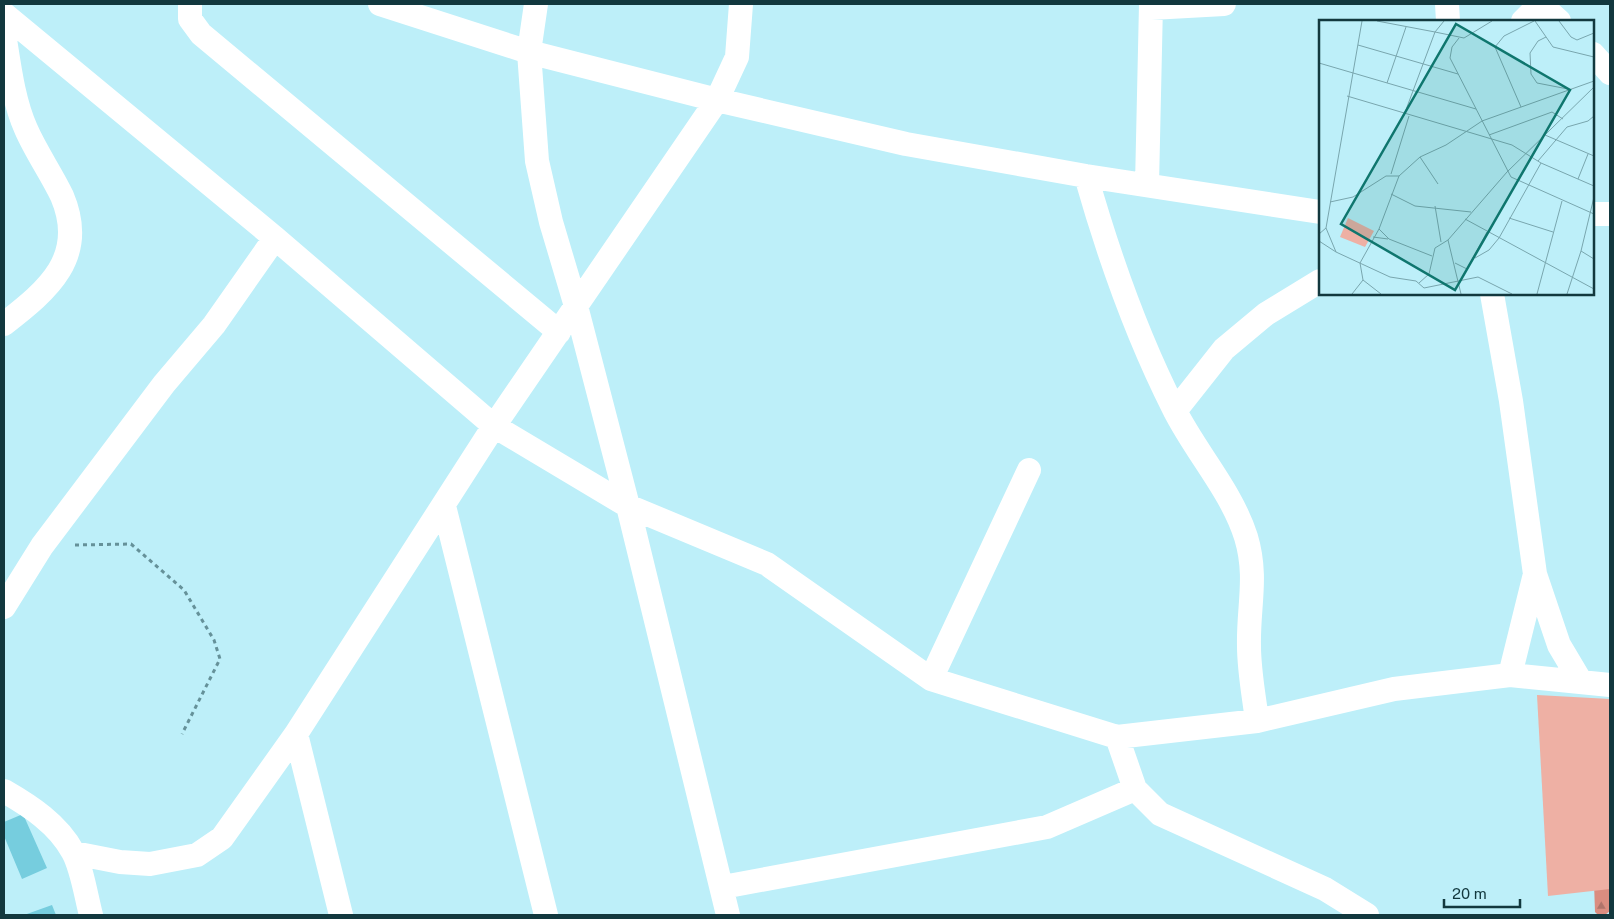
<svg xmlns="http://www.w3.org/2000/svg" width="1614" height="919" font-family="'Public Sans',sans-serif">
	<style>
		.forest { fill: url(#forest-firs) }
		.pitch { fill: #eeb0a4 }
		.building { fill: #76cdde }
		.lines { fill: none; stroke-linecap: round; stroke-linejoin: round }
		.path { stroke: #659199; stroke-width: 3; stroke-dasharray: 4 4; stroke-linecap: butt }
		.street { stroke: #fff; stroke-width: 24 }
		.inset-road { fill: none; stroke: #79a6ae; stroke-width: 1 }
		.view { fill: #0f766e; fill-opacity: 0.15; stroke: #0f766e; stroke-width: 2.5 }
		.inset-edge { fill: none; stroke: #12383e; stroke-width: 2.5 }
	</style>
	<defs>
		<pattern id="forest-firs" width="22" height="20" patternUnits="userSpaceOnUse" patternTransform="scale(1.25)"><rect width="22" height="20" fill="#da8d80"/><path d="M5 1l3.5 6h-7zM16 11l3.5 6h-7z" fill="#af746a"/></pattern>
	</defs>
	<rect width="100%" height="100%" fill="#bdeff9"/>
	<path class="forest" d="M1610 871V911L1605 915H1598L1595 912 1594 883Z"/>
	<path class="pitch" d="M1537 695 1610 699V889L1548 896Z"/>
	<path class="building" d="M23 814 47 868 22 879 4 836V822Z
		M52 905 56 915H24Z"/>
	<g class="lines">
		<path class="path" d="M75 545 131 544 184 590 214 640 220 659 182 734"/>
		<path class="street" d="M190 4V19L201 34 559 332
			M380 4 529 52 717 100 906 144 1086 176 1320 212
			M536 4 529 52 537 161 551 222 576 306 628 506 728 915
			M1447 4 1448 21
			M1540 4 1559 21
			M1151 8 1224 4
			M4 14 275 238 494 426 628 506 767 564 931 679 1117 737 1257 721 1394 689 1510 675 1610 685
			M1523 21 1540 4
			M4 33C9 64 13 100 26 129 36 152 51 173 62 196 88 257 48 290 4 324
			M1593 54 1610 73
			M1086 176C1109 257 1136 334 1174 409 1196 453 1231 490 1246 537 1258 577 1248 607 1249 646 1249 671 1254 696 1257 721
			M1147 185 1151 4
			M1593 214H1610
			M1492 294 1511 401 1535 574 1510 675
			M1175 411 1224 349 1266 314 1320 281
			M444 506 546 915
			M1535 574 1559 645 1581 682
			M4 607 42 546 164 384 214 325 275 238
			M931 679 1029 470
			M296 734 341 915
			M1117 737 1135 789 1160 814 1325 889 1367 915
			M4 791C30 806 58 824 73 852 82 868 86 896 91 915
			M74 853 120 862 150 864 197 855 222 838 296 734 494 426 717 100 737 57 741 4
			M723 887 1047 827 1135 789"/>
	</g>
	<g transform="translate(1319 20)">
		<rect width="275" height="275" fill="#bdeff9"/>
		<path d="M29 198 55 211 46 227 21 217Z" fill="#eeb0a4"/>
		<path class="inset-road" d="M58 1 116 12 125 1M216 1 234 27 275 37M240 1 252 17 258 20 275 13M227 17 219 21 211 33 212 54 218 63 249 69M140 18 133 27 131 38 192 157 275 194M39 25 139 54M0 43 157 89M68 63 87 7M28 76 193 125 222 143 275 166M202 87 176 27 185 16 215 1M85 95 116 12 145 18 173 1M170 115 233 92 244 99M226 115 275 136M101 137 119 164M219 141 248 107 269 101 275 96M72 154 90 96M259 159 269 134M72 174 96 186 152 192M11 182 34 177 67 156H80M116 186 122 222M190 198 234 212M146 199 275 269M60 209 70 219 113 236M0 214 7 208 43 1M54 217 69 219M0 221 17 232 7 208M262 231 275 239M17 232 71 257 97 261 105 268 159 257 193 274M156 238 170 230 180 218 222 143M136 243 148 249 168 212M100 263 110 254 116 228 129 220M33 274 44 260M62 274 44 260 41 243 60 209 80 156 101 137 127 125 163 101 275 61M142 274 129 220 188 152 275 67M218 274 243 181M248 274 262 231 275 177"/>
		<path class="view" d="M137 4 251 70 136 270 22 204Z"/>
		<rect width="275" height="275" class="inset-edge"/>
	</g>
	<rect width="1614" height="919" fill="none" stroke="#12383e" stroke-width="10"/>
	<path d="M1444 899v8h76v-8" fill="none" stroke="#12383e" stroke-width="2.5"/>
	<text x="1452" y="899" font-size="15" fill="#12383e" stroke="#bdeff9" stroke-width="4" paint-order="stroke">20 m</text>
</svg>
